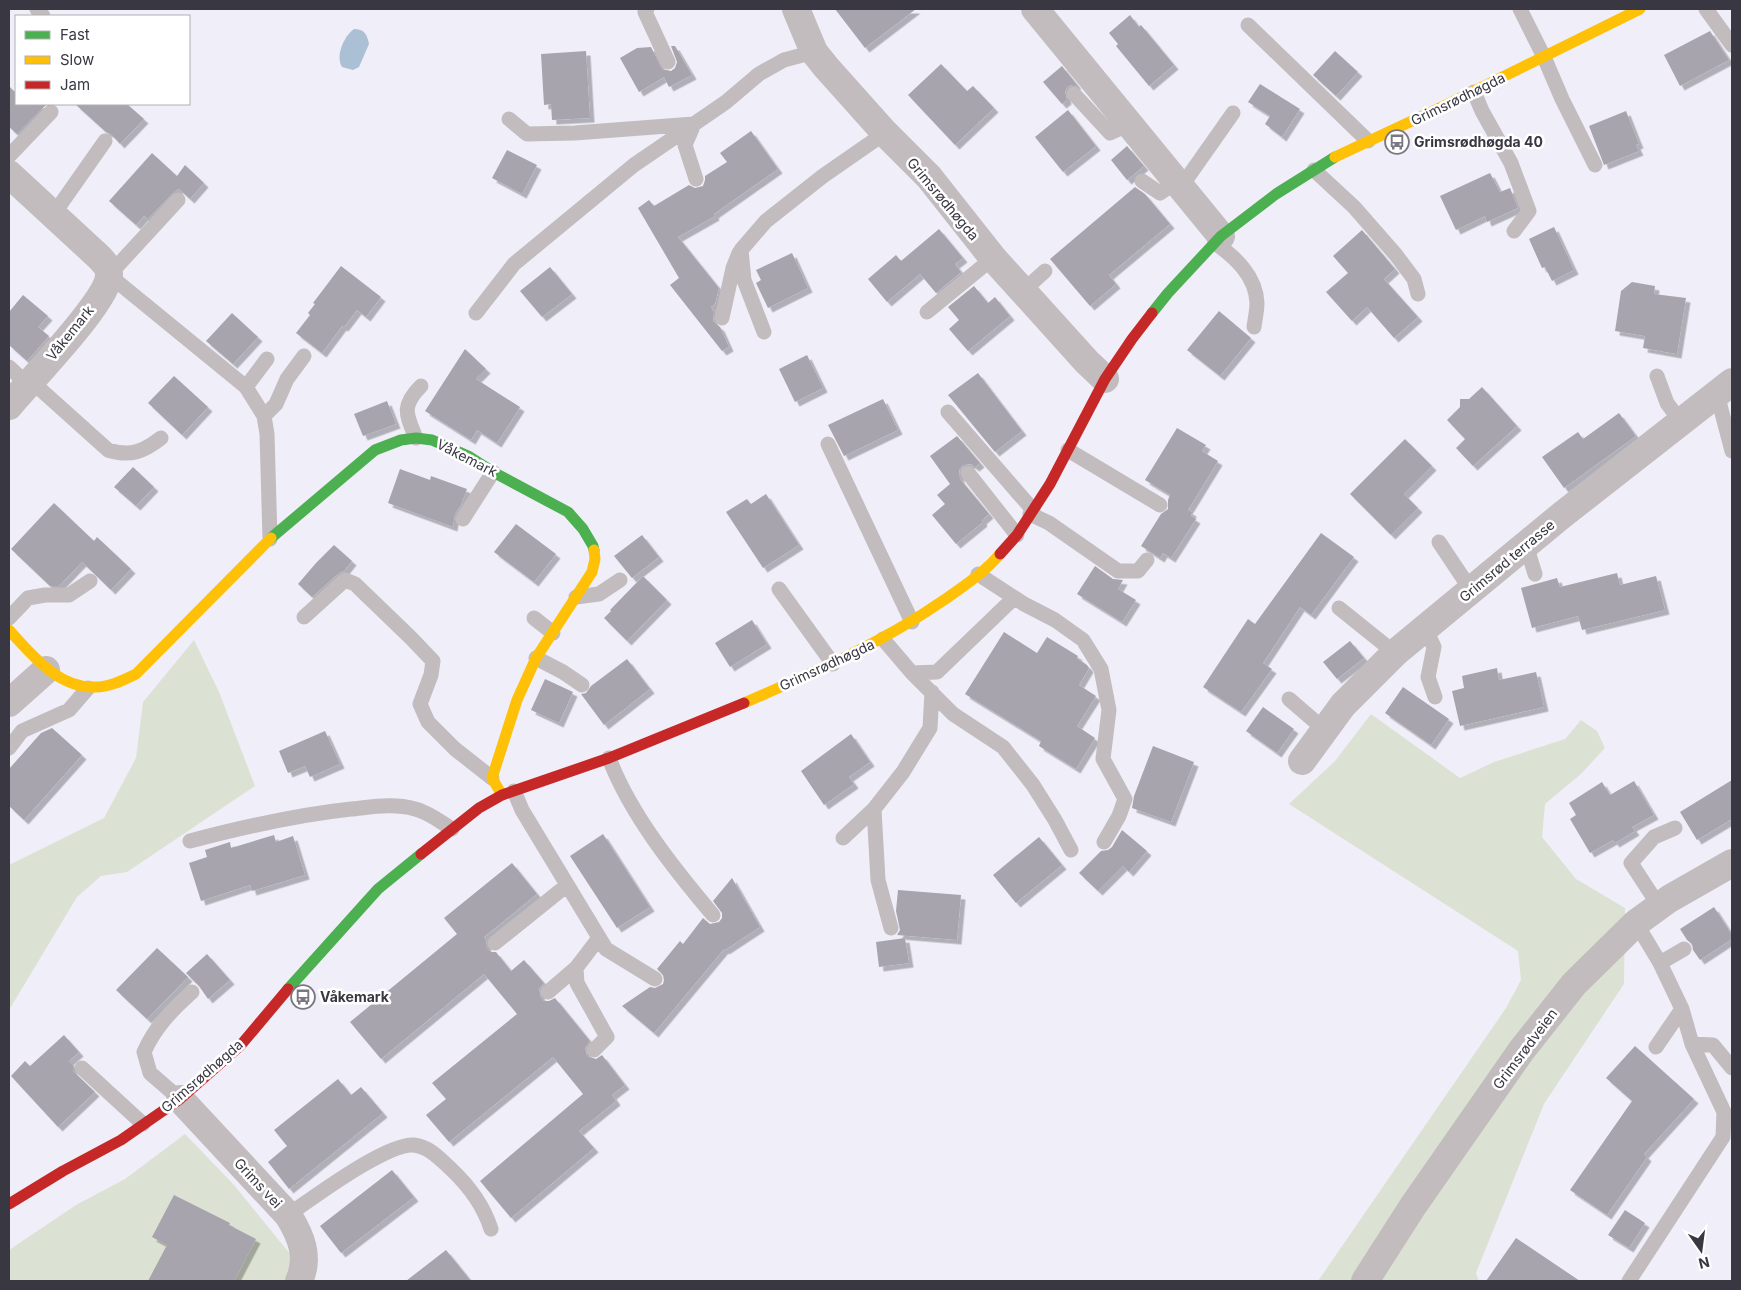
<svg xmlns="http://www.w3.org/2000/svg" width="1741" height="1290" font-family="Inter,sans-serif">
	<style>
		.green { fill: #dbe2d3 }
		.water { fill: #abbfd5 }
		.building { fill: #a7a4ad; filter: url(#shadow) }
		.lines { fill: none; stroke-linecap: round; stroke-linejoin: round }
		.lane { stroke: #c2bcbe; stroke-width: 15 }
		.street { stroke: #c2bcbe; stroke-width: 28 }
		.fast { stroke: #4caf50; stroke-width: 11 }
		.slow { stroke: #ffc107; stroke-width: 11 }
		.jam { stroke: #c62828; stroke-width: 11 }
		.labels { text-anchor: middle; stroke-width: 5; stroke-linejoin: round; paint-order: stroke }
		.street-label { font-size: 14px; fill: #383742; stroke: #fff }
		.poi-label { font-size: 14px; font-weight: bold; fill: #383742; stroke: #fff; text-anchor: start }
	</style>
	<defs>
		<filter id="shadow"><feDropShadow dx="4.5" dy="4.5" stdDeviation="0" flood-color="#0004"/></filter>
	</defs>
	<rect width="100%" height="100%" fill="#f0eff9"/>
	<path class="green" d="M194 640 219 692 255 786 127 872 101 876 77 897 9 1010V865L104 818 136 758 143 702Z
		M1371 714 1460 778 1494 762 1565 739 1581 720 1597 731 1605 748 1581 774 1545 804 1542 837 1576 879 1625 908 1624 984 1544 1104 1476 1273 1479 1281H1318L1506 1008 1521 980 1518 951 1289 804 1335 761Z
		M185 1134 234 1185 312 1281H9V1250L76 1205 125 1179Z"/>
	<path class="water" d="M354 29C364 29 367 34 369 44L359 67 353 70 342 67C335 56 344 36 354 29Z"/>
	<path class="building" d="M835 9H916L865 48Z
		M1130 15 1139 27 1141 25 1174 65 1149 86 1116 46 1118 44 1109 33Z
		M1710 31 1729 60 1680 86 1664 55Z
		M671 46H675L692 75 669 87 664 77 639 92 620 58 637 48 651 47 662 69 671 71 675 68 677 62Z
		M586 51 590 118 552 120 551 104 544 105 541 54Z
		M1335 51 1358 72 1336 96 1313 75Z
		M941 64 967 91 973 86 994 108 955 145 908 95Z
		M1062 66 1077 85H1072L1067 87 1065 92 1067 100 1062 104 1043 82Z
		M1260 84 1300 109 1282 137 1265 124 1270 116 1248 102Z
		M9 86 16 93V104H47L17 134 9 127Z
		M75 104H127L144 119 120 144 111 134 106 132Z
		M1068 110 1096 146 1063 172 1035 137Z
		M1626 111 1639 144 1636 145 1639 151 1604 165 1589 126Z
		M751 131 778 169 714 214 715 216 678 237 719 288 715 304 711 307 714 312 713 321 720 327 729 347 722 351 670 285 679 278 638 208 649 200 654 206 689 185 695 188 703 186 705 180V176L727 162 720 153Z
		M1127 146 1144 166 1127 180 1111 160Z
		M507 150 537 165 522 194 492 178Z
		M152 153 177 176 185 165 204 183 190 199 179 189 175 191 148 219 144 216 136 225 109 201Z
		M1490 173 1500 192 1510 188 1518 208 1487 222 1485 216 1456 230 1440 196Z
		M1135 187 1145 194 1170 224 1109 275 1116 284 1090 306 1050 259Z
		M1554 227 1574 270 1552 281 1545 267 1542 268 1529 239Z
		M939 229 963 258 955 264 961 272 936 293 920 274 887 302 868 279 896 255 901 261Z
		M1362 230 1395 269 1384 279 1418 317 1394 338 1367 307 1352 321 1326 292 1348 273 1333 256Z
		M792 253 808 288 768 308 756 283 761 280 756 270Z
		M341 266 381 297 366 317 357 310 344 327 342 326 322 353 296 333 310 315 308 313 315 304 313 303Z
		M550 267 572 294 542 317 520 291Z
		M1632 282 1655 286 1654 294 1686 298 1677 354 1643 348 1645 336 1615 331 1621 291Z
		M974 286 988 303 995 297 1010 316 968 351 949 329 959 320 948 307Z
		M23 295 48 316 38 327 49 336 27 361 9 345V312Z
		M1219 311 1251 338 1220 376 1187 350Z
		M232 313 258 337 233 364 206 341Z
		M465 349 486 369 476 379 520 407 497 443 477 430 471 440 425 411Z
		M807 355 823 388 795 402 779 369Z
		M978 373 1022 431 995 452 948 395Z
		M174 376 208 407 182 435 148 403Z
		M1482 387 1517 426 1473 466 1456 448 1465 439 1447 420 1460 407V399H1469Z
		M883 399 898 430 844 456 828 425Z
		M387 401 396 424 363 436 354 414Z
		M1619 413 1636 436 1564 488 1542 457 1578 432 1583 439Z
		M1177 428 1206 445 1202 451 1218 461 1188 510 1192 512 1191 516 1196 519 1171 558 1163 553 1160 558 1141 546 1161 514 1168 509V500L1170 495 1145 480Z
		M957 436 980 463 975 467 971 464 963 465 959 470 960 479 989 514 982 520 983 522 956 544 932 515 945 504 937 495 950 484 930 456Z
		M1405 439 1432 466 1404 494 1418 508 1391 535 1350 494Z
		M133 467 154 487 136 506 114 487Z
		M400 469 430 480 431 476 467 489 461 505 455 514 453 527 388 503Z
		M766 494 799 545 763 568 726 512 747 499 751 504Z
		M54 503 94 541 97 537 131 569 111 590 82 562 59 586H50L11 549Z
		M516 524 556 554 534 582 494 552Z
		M1321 533 1354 557 1311 615 1300 607 1263 663 1272 669 1241 712 1203 687 1248 619 1255 624Z
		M642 535 659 557 632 578 614 556Z
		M334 545 352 561 344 571 339 573 312 597 298 584 316 563Z
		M1095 566 1113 579 1123 580 1118 589 1136 600 1122 622 1077 594Z
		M1617 573 1620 585 1656 576 1665 610 1582 630 1578 616 1532 628 1521 588 1557 578 1560 587Z
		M643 576 667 600 627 641 604 618 611 611 610 610Z
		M752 620 767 644 730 667 715 643Z
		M1004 632 1037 653 1047 637 1078 656 1077 658 1087 665 1089 668 1079 685 1096 696 1077 726 1095 738 1076 769 1039 746 1041 741 965 694Z
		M1350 641 1364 658 1337 679 1323 662Z
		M627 659 650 689 604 725 581 694 586 693 591 686Z
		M1497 668 1499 680 1536 672 1544 707 1460 726 1452 691 1464 688 1462 676Z
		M545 679 573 692 559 723 531 710Z
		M1403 687 1449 719 1431 745 1385 713Z
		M1263 707 1294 729 1277 753 1246 731Z
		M52 728 82 755 24 820 9 806V769L41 733Z
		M325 731 340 764 310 777 305 766 288 773 279 751Z
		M851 734 870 762 849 777 854 784 824 805 801 771Z
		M1153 746 1194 762 1171 822 1132 808 1134 796Z
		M1732 780V819L1697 840 1680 812Z
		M1634 781 1654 815 1632 827 1635 831 1615 843 1613 840 1590 853 1570 819 1576 815 1569 803 1602 782 1610 795Z
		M1122 830 1147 851 1129 872 1123 866 1098 891 1079 873 1101 851 1108 850 1112 847Z
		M603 834 650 907 617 928 570 856Z
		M274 835 276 842 293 836 305 875 252 891 250 885 201 901 189 863 207 857 205 850 230 842 231 848Z
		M1039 837 1062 865 1016 903 993 875Z
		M512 863 537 894 484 937 486 940 487 948 491 952H496L511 971 524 960 544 983 539 989 541 998 544 1001H549L555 998 590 1041 585 1048 587 1056 596 1059 602 1055 625 1085 612 1095 616 1101 579 1131 594 1148 511 1218 480 1181 583 1094 553 1057 449 1142 426 1115 446 1099 432 1083 517 1014 484 974 381 1059 350 1022 457 934 444 918Z
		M732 878 760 927 725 950 724 949 654 1033 622 1006 650 987 655 988 663 984 664 980 663 975 657 969 680 941 683 944 703 918 710 924 719 922 722 918V913L713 901Z
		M898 890 961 895 957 940 897 935 900 930 896 911Z
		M1714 907 1732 935V939L1700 960 1693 950 1692 944 1687 940 1680 929Z
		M905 938 909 963 879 967 876 942Z
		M157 948 188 977 147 1019 116 990Z
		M207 954 230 980 208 999 199 986 186 973Z
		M64 1035 79 1052 69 1061 73 1065V1071L95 1092 58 1127 11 1076 25 1061 30 1066Z
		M1635 1046 1694 1099 1644 1154 1647 1157 1607 1215 1570 1190 1632 1101 1606 1078Z
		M338 1079 351 1095 361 1087 383 1113 289 1189 268 1162 287 1146 274 1130Z
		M392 1170 414 1197 341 1253 320 1226Z
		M174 1195 230 1223 229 1225 256 1239 234 1281H148L167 1245 152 1237Z
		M1625 1210 1645 1223 1629 1248 1608 1235Z
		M1516 1238 1580 1281H1486Z
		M446 1250 471 1281H406Z"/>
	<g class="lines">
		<path class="lane" d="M37 9 43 16
			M647 9 645 12 668 62
			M1520 9 1544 57 1562 99 1595 165
			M1706 9 1732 45
			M1248 25 1368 141
			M1474 92 1482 111 1511 163 1529 211 1514 231
			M1074 94 1110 133 1130 124
			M9 156 51 112
			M1314 170 1354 207 1396 255 1414 279 1418 294
			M696 179 685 145 694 124 726 102 759 74 784 60 814 52
			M1142 181 1160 193 1176 182
			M1181 187 1233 113
			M178 200 109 275 246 387 264 416 267 434 270 539
			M53 215 105 141
			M1215 243C1235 257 1256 276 1257 303 1257 311 1255 319 1254 327
			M1023 291 1045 271
			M927 312 993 258
			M476 313 514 264 634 165 694 124 575 133 527 134 509 119
			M722 318 733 268 739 253
			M764 332 744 280 741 250 766 221 823 176 885 133
			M9 367 27 384
			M1657 376 1667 403 1681 422
			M30 380 108 450C130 457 143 452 161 438
			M246 387 267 359
			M1717 394 1732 451
			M948 412 1033 510
			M264 416 276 404 287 379 304 356
			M416 438C406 414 401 406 421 386
			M828 444 912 622
			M1068 450 1160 505
			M968 473 1017 535
			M1030 514 1049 523 1118 571H1138L1147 560
			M463 519 493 472
			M1439 542 1471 590
			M1526 545 1535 574
			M978 574 1024 604 1055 620 1083 640 1101 669 1109 710 1103 759 1125 799 1119 816 1104 842
			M779 589 833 664
			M576 597 599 594 620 580
			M1339 608 1395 653
			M304 617 345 580 355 584 411 638 433 661 431 675 420 704 428 722 455 749 492 778
			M9 618 28 598 45 595H69L90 581
			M534 618 553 633
			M1425 628 1434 647 1428 677 1435 697
			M883 639 912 673 937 672 1014 598
			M536 658 563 672 582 685
			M912 673 953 714 1003 747 1033 785 1055 820 1071 850
			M1289 699 1325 730
			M9 748 22 731 69 710 88 688
			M609 758C630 814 675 870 713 915
			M514 791 522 810 606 949 655 979
			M843 838 874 809
			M190 841C243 827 296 815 351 809 372 807 394 803 415 809 428 812 441 822 452 829
			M1659 906 1631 863 1654 837 1675 828
			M891 928 878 880 874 809 903 772 930 728 932 692
			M495 943 566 886
			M1660 963 1684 949
			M548 992 576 968
			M1692 1044 1713 1045 1732 1068
			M1656 1047 1682 1009
			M594 1050 607 1037 577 983 576 968 599 938
			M82 1068 143 1124
			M180 1099 150 1073 144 1052C155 1027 172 1010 192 992
			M288 1215C313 1198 386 1143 414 1145 430 1147 440 1159 451 1169 469 1186 484 1207 491 1229
			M1629 1281 1723 1137 1724 1112 1692 1044 1682 1009 1660 963 1636 923"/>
		<path class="street" d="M796 9 814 52 826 67 885 133 929 177 993 258 1087 362 1105 379
			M1035 9 1221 236
			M9 174 100 258C104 263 109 267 109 274 110 299 28 383 9 406
			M9 703 46 670
			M1302 761 1343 705 1395 653 1562 515 1732 382
			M180 1099 288 1215C301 1236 310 1257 299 1281
			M1365 1281 1413 1206 1521 1051 1574 984 1636 923 1669 899 1732 863"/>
		<path class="fast" d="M1152 313 1168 293 1221 236 1276 194 1335 157
			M271 538 375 450 401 440 416 438 432 440 468 456 493 472 568 512 583 529 593 546 594 550
			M288 989 378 889 421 854"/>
		<path class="slow" d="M1335 157 1446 105 1640 9
			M9 630C32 655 59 689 96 687 110 687 123 680 136 674L271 538
			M744 703C813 673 882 643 944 600 964 586 985 572 1000 554
			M502 795 492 778 517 700 536 658 592 572 595 559 594 550"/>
		<path class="jam" d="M1000 554 1017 535 1050 484 1105 379 1132 339 1152 313
			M421 854 479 808 502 795 609 758 744 703
			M9 1204 63 1171 121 1140 180 1099 240 1046 288 989"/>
	</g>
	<defs>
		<g id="bus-ring" transform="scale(1.25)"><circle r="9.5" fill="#fff" stroke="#787782" stroke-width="1.5"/><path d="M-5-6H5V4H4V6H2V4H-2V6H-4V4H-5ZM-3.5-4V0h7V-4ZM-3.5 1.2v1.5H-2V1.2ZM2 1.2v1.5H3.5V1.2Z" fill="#787782"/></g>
	</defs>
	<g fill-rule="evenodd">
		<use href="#bus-ring" x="1397" y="142"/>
		<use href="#bus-ring" x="303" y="997"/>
	</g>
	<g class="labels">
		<g class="street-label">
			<text transform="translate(1458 99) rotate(-26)" y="5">Grimsrødhøgda</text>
			<text transform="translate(943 199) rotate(50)" y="5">Grimsrødhøgda</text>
			<text transform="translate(70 333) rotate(-51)" y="5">Våkemark</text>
			<text transform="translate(467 458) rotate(27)" y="5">Våkemark</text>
			<text transform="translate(1507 561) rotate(-40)" y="5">Grimsrød terrasse</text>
			<text transform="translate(827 665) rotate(-25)" y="5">Grimsrødhøgda</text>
			<text transform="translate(1525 1049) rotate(-53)" y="5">Grimsrødveien</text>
			<text transform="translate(202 1076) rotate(-41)" y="5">Grimsrødhøgda</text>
			<text transform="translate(258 1183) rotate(47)" y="5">Grims vei</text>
		</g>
		<g class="poi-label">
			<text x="1414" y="147">Grimsrødhøgda 40</text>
			<text x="320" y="1002">Våkemark</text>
		</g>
	</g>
	<rect width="1741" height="1290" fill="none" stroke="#383742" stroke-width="20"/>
	<rect x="15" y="15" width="175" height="90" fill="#ffffff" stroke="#afafb3"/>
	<rect x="25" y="31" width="25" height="8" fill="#4caf50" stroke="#afafb3"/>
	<text x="60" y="40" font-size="15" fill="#383742">Fast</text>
	<rect x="25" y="56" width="25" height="8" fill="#ffc107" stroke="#afafb3"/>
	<text x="60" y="65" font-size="15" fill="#383742">Slow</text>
	<rect x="25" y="81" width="25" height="8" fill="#c62828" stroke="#afafb3"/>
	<text x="60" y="90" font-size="15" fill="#383742">Jam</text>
	<g transform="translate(1701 1250) rotate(166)" stroke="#ffffff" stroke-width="4" paint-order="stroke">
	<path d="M0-4L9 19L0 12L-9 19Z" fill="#383742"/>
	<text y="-8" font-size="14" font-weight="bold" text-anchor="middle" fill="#383742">N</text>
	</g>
</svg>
